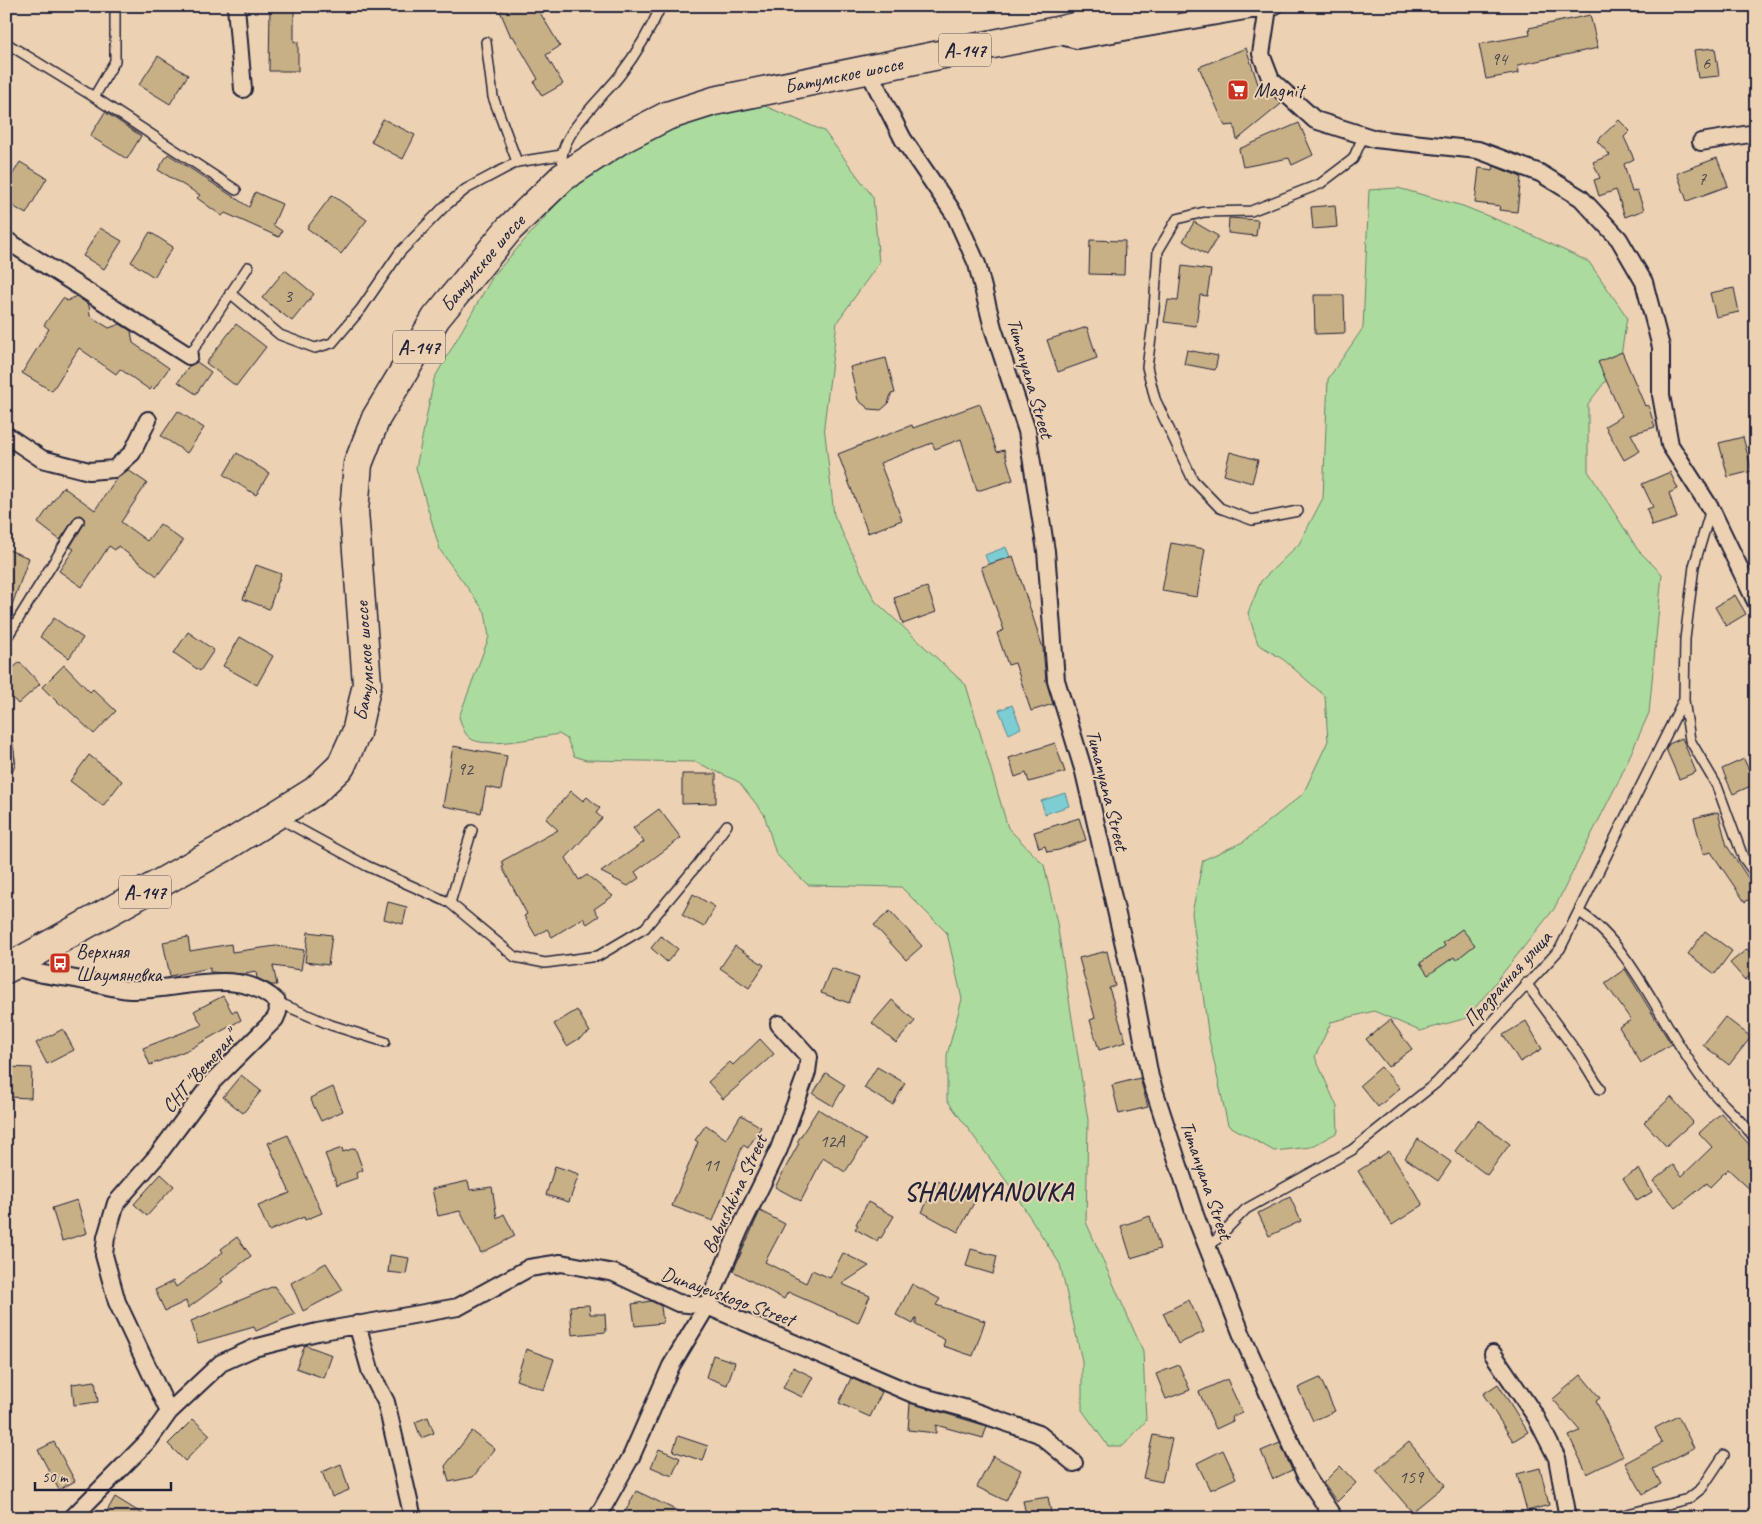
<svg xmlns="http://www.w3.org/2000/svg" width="1762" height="1524" font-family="Caveat,sans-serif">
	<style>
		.green { fill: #abdc9d; stroke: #667f6c }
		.water { fill: #7cced3; stroke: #588996 }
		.building { fill: #c7b086; stroke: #22223b }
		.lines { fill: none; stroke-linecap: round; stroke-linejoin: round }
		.lane-casing { stroke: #22223b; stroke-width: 12 }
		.street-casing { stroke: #22223b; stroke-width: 20 }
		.highway-casing { stroke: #22223b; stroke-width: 31 }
		.lane { stroke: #ecd2b3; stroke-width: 9 }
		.street { stroke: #ecd2b3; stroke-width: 16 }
		.highway { stroke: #ecd2b3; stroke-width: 28 }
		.labels { text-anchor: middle; stroke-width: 4; stroke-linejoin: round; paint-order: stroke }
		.number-label { font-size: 18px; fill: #4b464e }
		.shield { fill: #ecd2b3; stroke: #5f575f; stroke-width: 1 }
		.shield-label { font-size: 19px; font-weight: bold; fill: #22223b }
		.street-label { font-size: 20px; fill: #22223b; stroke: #ecd2b3 }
		.poi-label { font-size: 20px; fill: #22223b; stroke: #ecd2b3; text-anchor: start }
		.district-label { font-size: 25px; font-weight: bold; letter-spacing: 1px; fill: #22223b; stroke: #ecd2b3 }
	</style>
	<rect width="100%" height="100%" fill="#ecd2b3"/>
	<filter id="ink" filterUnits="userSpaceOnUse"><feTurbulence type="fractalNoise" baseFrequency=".02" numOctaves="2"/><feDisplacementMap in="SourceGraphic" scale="10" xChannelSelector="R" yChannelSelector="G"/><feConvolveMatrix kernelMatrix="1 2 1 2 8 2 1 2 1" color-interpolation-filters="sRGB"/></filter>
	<g filter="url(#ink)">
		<path class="green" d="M760 104 824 131 873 197 879 263 837 322 824 425 834 515 875 601 966 685 1008 828 1044 865 1057 923 1088 1120 1086 1222 1143 1351 1146 1421 1123 1446H1108L1082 1410V1361L1060 1264 1010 1186 947 1100V1055L962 999 947 933 901 887 808 885 776 854 764 814 739 782 696 762 586 760 574 756 567 739 559 734C539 737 491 748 473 740 464 736 462 725 459 717L489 637 485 612 440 550 416 468 434 379 493 276 567 192 657 133Z
			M1398 188 1463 206 1510 225 1589 262 1627 317 1620 362 1588 404V471L1638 550 1662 574 1649 713 1619 780 1554 909 1467 1018 1420 1031 1374 1011 1331 1022 1315 1057 1337 1107 1338 1132 1311 1147 1274 1151 1228 1125 1209 1039 1192 913 1203 860 1243 842 1303 794 1328 741 1325 696 1284 660 1258 644 1248 613 1261 581 1299 544 1323 498 1328 379 1363 328 1369 190Z"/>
		<path class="water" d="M1006 547 1010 557 989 565 985 555Z
			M1012 705 1021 728 1009 734 999 710Z
			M1065 793 1069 806 1045 814 1041 801Z"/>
		<path class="building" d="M270 6H294V42H298V71H269Z
			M512 6H536L560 46 546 55 563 84 542 96 534 82 538 79 513 36 511 37 500 11Z
			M1590 15 1598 48 1518 65 1519 73 1486 79 1479 44 1530 35 1529 28Z
			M1246 48 1259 87 1262 85 1281 104 1237 140 1234 125 1225 126 1199 67Z
			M1715 48 1719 76 1698 78 1694 50Z
			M158 56 188 75 170 104 139 85Z
			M105 112 141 136 127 159 90 136Z
			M383 119 415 135 403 159 371 142Z
			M1619 120 1630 131 1624 137 1634 159 1624 164 1632 192 1637 190 1644 210 1625 217 1616 190 1599 196 1594 180 1600 178 1593 162 1610 155 1597 141Z
			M1299 123 1313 155 1292 165 1289 158 1243 167 1239 149Z
			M168 154 249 207 255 192 282 204 273 225 282 231 279 237 225 213 222 216 197 198 200 195 158 170Z
			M1717 158 1728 186 1687 201 1677 173Z
			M20 162 47 178 26 214 6 202V186Z
			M1494 166 1521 177 1517 212 1499 210 1500 206 1475 203 1479 168 1493 170Z
			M332 195 367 220 341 254 307 228Z
			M1335 205 1337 227 1313 229 1311 207Z
			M1229 218 1258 220 1256 236 1228 233Z
			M1194 222 1218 236 1207 255 1183 241Z
			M100 228 122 241 104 269 83 256Z
			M150 232 173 247 154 277 131 262Z
			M1090 240 1125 241 1124 275 1089 274Z
			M1182 266 1211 270 1207 296 1200 295 1196 326 1164 322 1168 300 1178 301Z
			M285 270 314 294 292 321 262 298Z
			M1734 288 1739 312 1716 317 1710 293Z
			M1314 295H1344L1345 333 1315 334Z
			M76 296 89 305 90 316 109 328 120 324 131 331 133 343 169 368 154 389 152 387 150 390 120 369 116 374 79 348 52 391 22 373 49 329 44 325 63 298 67 301Z
			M236 324 266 347 236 386 206 363Z
			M1087 327 1097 358 1058 372 1047 340Z
			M1187 350 1218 356 1215 370 1184 364Z
			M1622 352 1645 406 1648 405 1655 427 1631 434 1640 451 1624 460 1605 426 1622 416 1598 362Z
			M886 358 895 393 891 394 888 404 881 410 869 409 858 400 850 367Z
			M197 362 211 372 196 394 178 382 189 366Z
			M980 404 997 452 1004 450 1013 480 977 491 961 439 935 449 932 443 880 463 902 520 868 533 838 454 912 425 913 428Z
			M178 411 204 428 187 453 161 436Z
			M1743 437 1752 471 1728 477 1719 443Z
			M1230 452 1258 460 1252 483 1224 475Z
			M237 453 269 473 256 495 224 475Z
			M128 470 147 483 121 522 147 541 160 524 183 541 157 576 118 546 115 550 109 546 82 587 59 571 74 549 70 547 84 524V518L80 515 76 516 60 540 38 523 63 487 95 510 116 479Z
			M1670 472 1678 489 1669 493 1677 518 1652 526 1647 509 1653 507 1642 484Z
			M1171 543 1205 549 1197 597 1162 591Z
			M6 549 29 558 8 616 6 615Z
			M1013 556 1043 648 1046 681 1053 704 1031 711 1015 663 1008 665 997 633 1004 630 981 567Z
			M256 565 281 574 269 609 243 599Z
			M927 587 936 612 903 624 894 598Z
			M1735 595 1746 614 1726 626 1715 607Z
			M54 618 83 638 69 658 40 637Z
			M188 632 214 650 200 671 174 653Z
			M240 637 273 656 257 685 223 666Z
			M20 662 40 684 18 704 6 691V674Z
			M64 665 90 692 93 689 116 711 94 734 62 704 60 705 42 687Z
			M1682 738 1696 772 1679 779 1666 749 1669 744Z
			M1055 743 1065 772 1029 782 1026 773 1015 777 1009 758Z
			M453 746 507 756 501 790 486 787 481 813 443 806Z
			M89 755 122 781 103 806 70 781Z
			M1744 759 1755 784 1733 794 1722 769Z
			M682 774H716V803L682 804Z
			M571 791 583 801 587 797 600 808 596 813 602 818 566 858 579 880 587 875 613 896 594 909 599 916 587 924 583 918 552 937 547 929 536 936 524 916 527 914 502 867 504 866 502 861 558 830 546 819Z
			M659 809 681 838 635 872 639 878 628 886 601 872 644 842 633 828Z
			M1718 812 1727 846 1756 890V895L1745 902 1711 852 1703 854 1694 818Z
			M1079 818 1086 840 1059 850 1047 852 1045 846 1039 848 1034 832Z
			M693 894 715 907 704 927 682 915Z
			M388 902 407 907 403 924 384 919Z
			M890 911 922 946 906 960 874 925Z
			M1462 929 1475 945 1456 960 1454 957 1428 975 1420 963 1445 946 1443 943Z
			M1705 931 1732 951 1715 974 1688 954Z
			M308 932 332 935 328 965 305 962Z
			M661 936 678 949 667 962 651 948Z
			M188 937 190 951 231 944 232 952 276 946 304 950 301 970 273 966 277 985H271L257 978 256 972 245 974 210 972V968L170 976 163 942Z
			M735 946 764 965 749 988 720 968Z
			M1747 949 1756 959V971L1745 980 1730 963Z
			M1107 951 1115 986 1109 988 1126 1042 1099 1050 1090 1020 1095 1018 1079 958Z
			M831 968 859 978 849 1003 821 993Z
			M1625 969 1671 1044 1641 1063 1619 1027 1631 1020 1605 983Z
			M223 996 232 1012 237 1011 241 1020 190 1049 150 1065 143 1048 202 1025 194 1011Z
			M892 1000 915 1021 896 1043 872 1023Z
			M577 1010 590 1032 567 1046 554 1024Z
			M1725 1017 1751 1037 1729 1065 1703 1045Z
			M1390 1020 1412 1049 1388 1067 1366 1039Z
			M1526 1021 1542 1049 1520 1062 1503 1035Z
			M63 1029 74 1050 47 1064 36 1043Z
			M760 1039 774 1054 723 1099 708 1082 730 1062 733 1065Z
			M9 1067 32 1068 31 1098 8 1097Z
			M877 1067 905 1083 893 1105 864 1088Z
			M1381 1067 1400 1088 1378 1107 1360 1085Z
			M826 1073 845 1085 833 1106 813 1094Z
			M241 1075 261 1091 243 1113 223 1097Z
			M1140 1078 1148 1107 1119 1114 1112 1085Z
			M333 1087 343 1111 321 1121 310 1098Z
			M1671 1097 1693 1122 1666 1146 1644 1122Z
			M818 1109 866 1140 845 1172 823 1158 801 1201 775 1187 799 1143 797 1142Z
			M1721 1113 1756 1152V1195L1728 1169 1710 1187 1707 1183 1676 1208 1653 1181 1673 1165 1682 1176 1712 1147 1699 1133Z
			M741 1115 761 1127 748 1148 743 1145 713 1221 672 1206 698 1142 695 1140 706 1125 726 1139Z
			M1478 1120 1510 1144 1487 1175 1455 1151Z
			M288 1135 322 1213 305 1220 304 1217 269 1231 258 1206 290 1193 268 1143Z
			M1418 1139 1451 1162 1438 1181 1405 1158Z
			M342 1148 343 1152 355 1148 363 1170 356 1173 357 1178 337 1185 325 1154Z
			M1389 1151 1423 1205 1392 1225 1358 1171Z
			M555 1166 579 1174 569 1202 546 1195Z
			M1639 1169 1652 1192 1637 1201 1623 1178Z
			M161 1174 174 1186 147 1216 134 1204Z
			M468 1181 470 1190 492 1187 497 1218 504 1214 515 1236 481 1253 460 1211 438 1216 432 1189Z
			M938 1181 975 1201 958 1232 922 1212Z
			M1290 1197 1301 1221 1269 1236 1258 1213Z
			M77 1200 87 1233 62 1241 52 1208Z
			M868 1202 894 1216 881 1238 879 1237 877 1241 855 1229 858 1225 856 1224Z
			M760 1211 785 1224 765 1262 806 1283 812 1270 830 1278 843 1253 869 1266 842 1284 870 1296 858 1323 788 1292 784 1299 733 1271Z
			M1150 1216 1160 1249 1131 1258 1121 1226Z
			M237 1237 251 1256 221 1279 223 1282 188 1308 186 1301 165 1311 155 1290 173 1281 176 1287 223 1252 221 1249Z
			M971 1249 997 1256 993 1274 966 1266Z
			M390 1255 409 1258 406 1274 388 1272Z
			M326 1263 343 1290 303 1311 291 1283Z
			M912 1284 940 1299 936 1305 985 1321 973 1356 943 1346 945 1340 916 1325V1318L913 1324 896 1315Z
			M274 1286 295 1314 256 1331 254 1327 198 1343 191 1321Z
			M1189 1300 1204 1332 1178 1344 1163 1313Z
			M651 1301 661 1306 663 1323 635 1326 632 1304Z
			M589 1305 590 1314H605L606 1332 572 1335 570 1306Z
			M305 1345 332 1355 324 1378 296 1368Z
			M526 1349 554 1359 544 1390 516 1380Z
			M713 1355 735 1362 727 1385 706 1377Z
			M1179 1365 1190 1390 1166 1399 1156 1374Z
			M793 1367 813 1377 802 1397 783 1388Z
			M1581 1375 1600 1398 1596 1401 1623 1456 1587 1474 1569 1436 1580 1431 1553 1399Z
			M851 1378 882 1392 870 1417 839 1403Z
			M1320 1378 1335 1411 1313 1421 1298 1388Z
			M1227 1379 1242 1412 1232 1417 1233 1421 1216 1429 1199 1392Z
			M95 1381 98 1402 74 1405 72 1384Z
			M1498 1384 1528 1432 1513 1441 1483 1394Z
			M910 1403 987 1426 983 1438 936 1425V1433L908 1430Z
			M1678 1416 1694 1448 1653 1469 1661 1484 1643 1494 1625 1463 1662 1443 1655 1428Z
			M428 1417 434 1433 421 1438 415 1422Z
			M193 1419 210 1435 185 1461 168 1444Z
			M472 1431 495 1449 473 1477 449 1482 445 1466Z
			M1153 1435 1172 1439 1162 1482 1143 1478Z
			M678 1436 708 1446 703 1461 673 1451Z
			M54 1442 75 1481 59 1490 38 1450Z
			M1409 1442 1445 1485 1412 1512 1376 1470Z
			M1280 1443 1292 1470 1273 1479 1261 1451Z
			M659 1449 680 1458 672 1476 651 1467Z
			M1223 1450 1236 1478 1210 1490 1197 1463Z
			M993 1456 1021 1470 1006 1501 977 1487Z
			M341 1464 349 1490 332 1497 322 1472Z
			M1340 1466 1356 1483 1337 1502 1323 1483Z
			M1540 1468 1549 1505 1527 1511 1517 1474Z
			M636 1491 647 1496 692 1518H632L624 1514Z
			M115 1497 149 1518H103Z
			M1048 1497 1052 1518H1027L1023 1501Z"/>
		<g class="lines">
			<g class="lane-casing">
				<path id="lane" d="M486 42 493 97 517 162
					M6 43 94 97 236 190
					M94 97 115 61V6
					M562 160C561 133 604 96 620 75 636 54 650 31 661 6
					M230 293 280 335 315 348 332 343 361 309 400 252 445 206 466 189 517 162 562 155
					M189 356 248 267
					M1298 511 1252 520 1220 508 1193 480 1155 399 1147 367 1153 323 1158 251 1177 219 1204 212 1251 211 1320 184 1353 159 1363 137
					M6 639 79 521
					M1684 700 1690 740 1717 786 1743 857 1756 875
					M6 733 10 763 6 773
					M279 818 367 866 450 903 472 830
					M450 903 515 957 545 963 598 956 645 928 698 864 727 825
					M1579 912C1632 944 1666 1034 1705 1083 1720 1103 1741 1119 1756 1140
					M1526 983 1581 1058 1600 1089
					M277 1002 331 1025 385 1042
					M1208 1248 1246 1209 1352 1150 1436 1083 1560 949 1684 699 1685 639 1694 566 1711 509
					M1611 1518 1688 1499 1702 1488 1724 1455"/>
			</g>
			<g class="street-casing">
				<path id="street" d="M236 6 243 89
					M1268 8 1261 54 1271 80 1315 120 1375 139 1478 150 1540 173 1581 198 1619 239 1644 282 1661 347V395L1670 445 1711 509 1756 602
					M1065 37 1077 40 1274 6
					M868 70 903 139 955 215 977 264 993 328 1027 431 1046 551 1056 680 1084 772 1130 971 1150 1077 1196 1218 1244 1340 1306 1476 1334 1518
					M1701 142 1756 133
					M6 240 189 356
					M6 435 42 459 89 471 114 469 132 453 148 420
					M11 963C20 972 50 975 62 977 85 979 107 988 130 990 177 992 239 964 277 1002L278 1012 275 1019 213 1081 157 1156 116 1203 106 1237 104 1255 117 1302 169 1412
					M357 1324 371 1373 386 1402 413 1518
					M1493 1354 1536 1417 1557 1458 1568 1518
					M72 1518 149 1440 169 1412 221 1363 254 1348 317 1332 458 1307 529 1268 561 1263 614 1273 678 1303 707 1306 913 1394 967 1409 1039 1434 1074 1463
					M597 1518 631 1457 671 1366 707 1306 739 1231 779 1149 807 1072 809 1057 779 1024"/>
			</g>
			<g class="highway-casing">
				<g id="highway">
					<path id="s1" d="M6 969 225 847 315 791 341 766 356 733 367 684 354 511 358 464 376 418 436 318 509 229 563 177 618 141 667 116 714 101 1062 30 1165 6"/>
				</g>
			</g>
			<use href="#lane" class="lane"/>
			<use href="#street" class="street"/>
			<use href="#highway" class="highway"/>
		</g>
	</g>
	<defs>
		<g id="supermarket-square" transform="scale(1.125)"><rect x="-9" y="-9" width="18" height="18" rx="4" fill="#c8321e" stroke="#ecd2b3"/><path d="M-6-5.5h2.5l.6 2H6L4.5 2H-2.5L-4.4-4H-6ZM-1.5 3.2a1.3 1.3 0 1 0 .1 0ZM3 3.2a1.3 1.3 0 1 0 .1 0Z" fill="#fff"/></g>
		<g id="bus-square" transform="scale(1.125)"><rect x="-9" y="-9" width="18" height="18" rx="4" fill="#c8321e" stroke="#ecd2b3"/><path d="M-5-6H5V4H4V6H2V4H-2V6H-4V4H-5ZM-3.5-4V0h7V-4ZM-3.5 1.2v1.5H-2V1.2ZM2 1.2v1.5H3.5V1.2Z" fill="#fff"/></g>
	</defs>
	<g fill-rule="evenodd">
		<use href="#supermarket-square" x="1238" y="90"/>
		<use href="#bus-square" x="60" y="963"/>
	</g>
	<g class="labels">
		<g class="number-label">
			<text x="1499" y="65">94</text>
			<text x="1706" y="69">6</text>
			<text x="1702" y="185">7</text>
			<text x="288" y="302">3</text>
			<text x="465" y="775">92</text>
			<text x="832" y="1147">12А</text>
			<text x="711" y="1171">11</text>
			<text x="1411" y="1483">159</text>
		</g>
		<g class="shield">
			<rect x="939" y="33.5" width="52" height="33" rx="4"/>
			<rect x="393" y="330.5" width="52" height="33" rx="4"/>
			<rect x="119" y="875.5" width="52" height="33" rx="4"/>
		</g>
		<g class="shield-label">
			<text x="965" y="57">А-147</text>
			<text x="419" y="354">А-147</text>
			<text x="145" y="899">А-147</text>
		</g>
		<g class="street-label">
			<text dy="7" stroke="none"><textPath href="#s1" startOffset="1358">Батумское шоссе</textPath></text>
			<text dy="7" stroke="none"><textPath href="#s1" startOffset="938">Батумское шоссе</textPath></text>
			<text transform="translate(1031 378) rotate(74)" y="7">Tumanyana Street</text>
			<text dy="7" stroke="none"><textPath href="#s1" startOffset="502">Батумское шоссе</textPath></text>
			<text transform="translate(1108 790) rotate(76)" y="7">Tumanyana Street</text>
			<text transform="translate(1507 978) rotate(-48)" y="7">Прозрачная улица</text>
			<text transform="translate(199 1071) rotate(-49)" y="7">СНТ "Ветеран"</text>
			<text transform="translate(1207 1180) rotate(71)" y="7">Tumanyana Street</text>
			<text transform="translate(734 1194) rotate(-65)" y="7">Babushkina Street</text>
			<text transform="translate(728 1296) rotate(20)" y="7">Dunayevskogo Street</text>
		</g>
		<g class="poi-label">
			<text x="1254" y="97">Magnit</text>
			<text x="76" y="958">Верхняя<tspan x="76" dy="23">Шаумяновка</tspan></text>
		</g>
		<g class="district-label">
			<text x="989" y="1200">SHAUMYANOVKA</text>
		</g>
	</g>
	<rect width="1762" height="1524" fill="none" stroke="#ecd2b3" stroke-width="25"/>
	<rect x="12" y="12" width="1737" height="1499" fill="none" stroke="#22223b" stroke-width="2" filter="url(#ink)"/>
	<path d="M35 1482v8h136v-8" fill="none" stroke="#22223b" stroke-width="2.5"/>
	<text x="42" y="1482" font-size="15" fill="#22223b" stroke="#ecd2b3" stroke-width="4" paint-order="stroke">50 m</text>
</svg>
